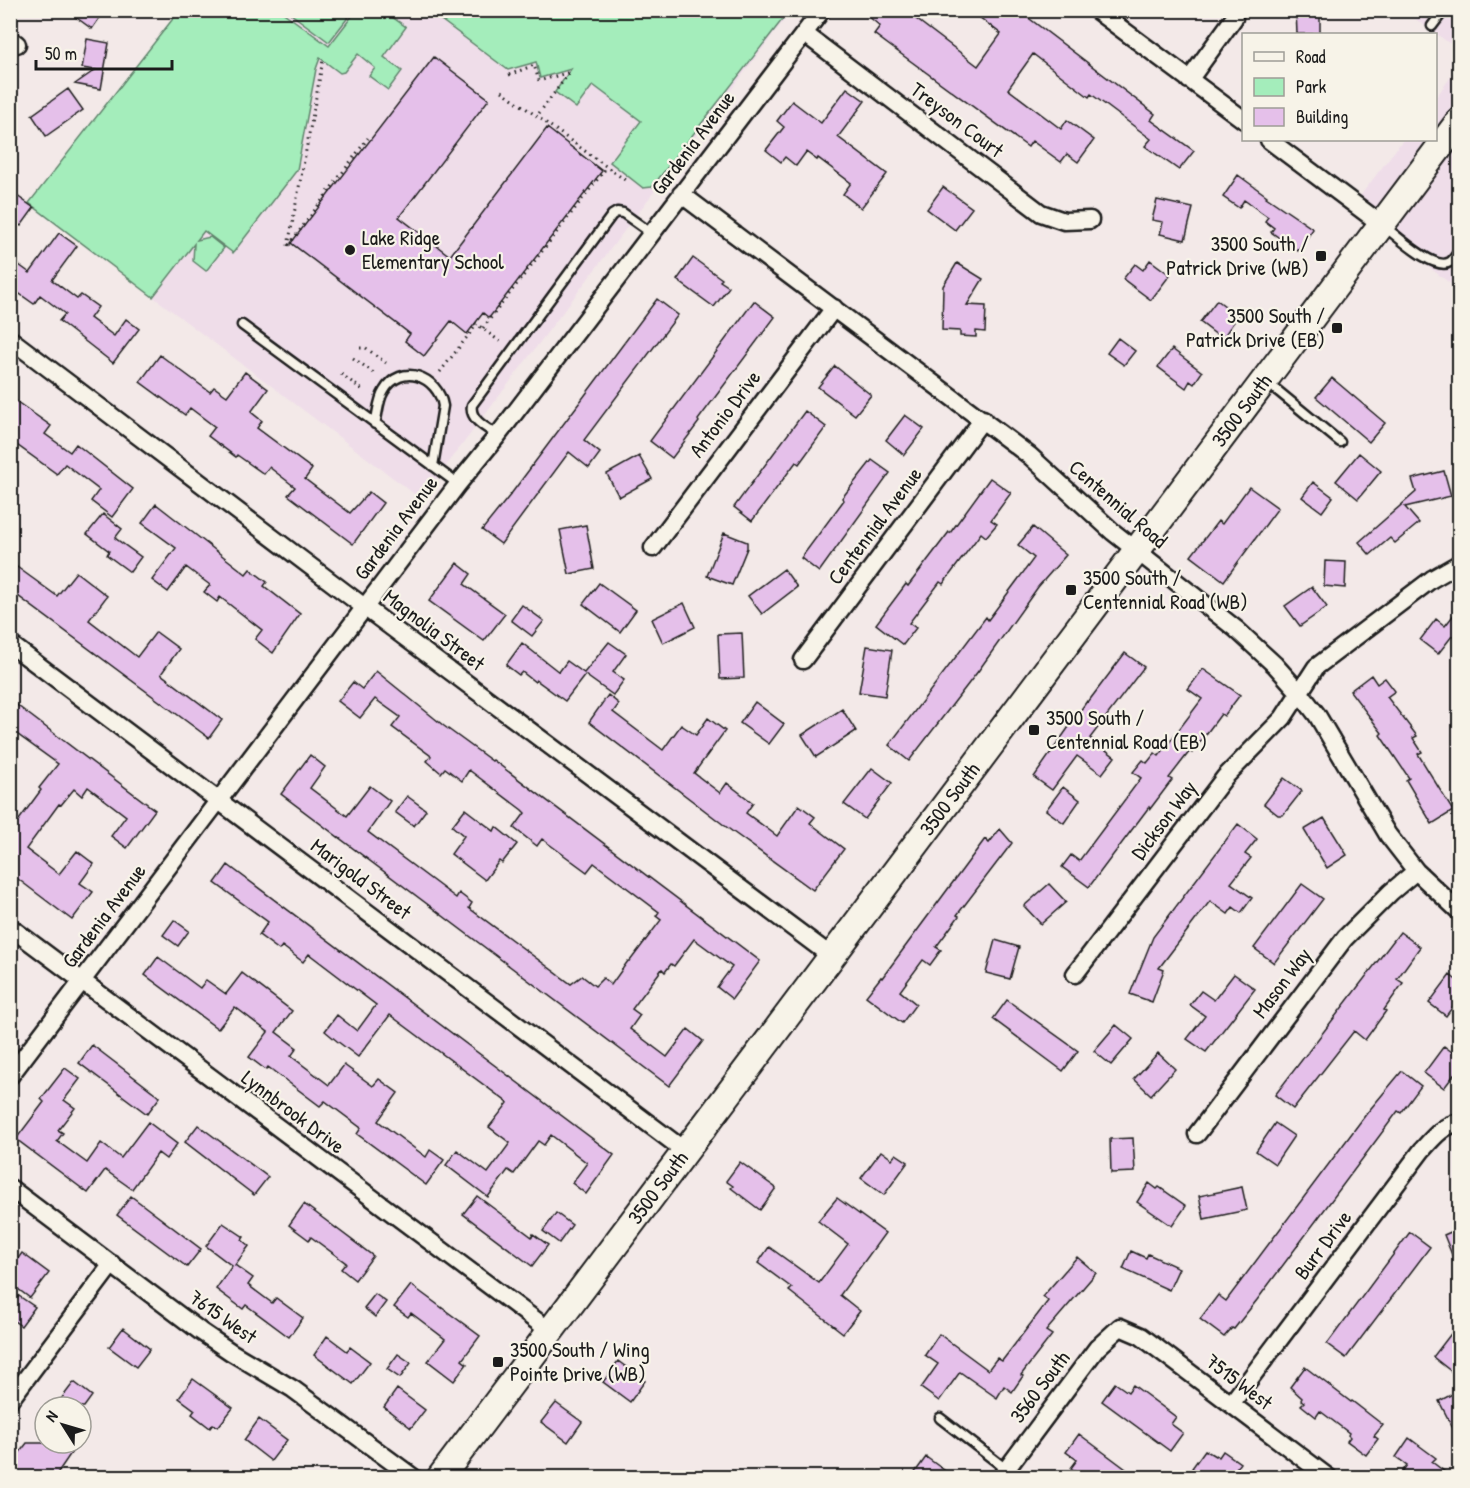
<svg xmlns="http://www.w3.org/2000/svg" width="1470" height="1488" font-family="'Patrick Hand',sans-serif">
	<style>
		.built { fill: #efdde9 }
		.green { fill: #a4edbb; stroke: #60846c; stroke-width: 1.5 }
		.building { fill: #e5c0ea; stroke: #1c1c1c; stroke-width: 1.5 }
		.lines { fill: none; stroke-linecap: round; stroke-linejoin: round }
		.service-casing { stroke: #1c1c1c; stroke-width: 13 }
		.minor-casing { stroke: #1c1c1c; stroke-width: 21 }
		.primary-casing { stroke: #1c1c1c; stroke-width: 30 }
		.path { stroke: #1c1c1c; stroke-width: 3; stroke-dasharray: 1.5 4.5; stroke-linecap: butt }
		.service { stroke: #f7f3e8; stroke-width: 8 }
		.minor { stroke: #f7f3e8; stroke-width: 16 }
		.primary { stroke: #f7f3e8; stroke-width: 26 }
		.poi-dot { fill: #1c1c1c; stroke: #f7f3e8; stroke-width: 2 }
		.labels { text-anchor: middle; stroke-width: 4.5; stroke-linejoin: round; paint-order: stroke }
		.street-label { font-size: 21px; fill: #1c1c1c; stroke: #f7f3e8 }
		.poi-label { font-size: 21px; fill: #1c1c1c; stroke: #f7f3e8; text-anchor: start }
	</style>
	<rect width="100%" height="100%" fill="#f3e9e8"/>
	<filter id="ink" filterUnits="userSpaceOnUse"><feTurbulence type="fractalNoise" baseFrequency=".0167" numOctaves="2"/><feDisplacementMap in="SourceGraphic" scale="12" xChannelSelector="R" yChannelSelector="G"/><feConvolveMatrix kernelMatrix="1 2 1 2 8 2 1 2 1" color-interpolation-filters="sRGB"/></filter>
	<g filter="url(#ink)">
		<path class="built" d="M179 11H791L421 499 29 203Z
			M1404 11H1459V50Z
			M1459 66V290L1351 208 1403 140H1436V97Z"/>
		<path class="green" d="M179 11H281L329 46 356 11H390L388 14 406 27 384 57 402 71 388 90 369 76 375 68 358 54 344 72 340 73 320 58 316 69 297 170 233 253 204 231 197 240 210 237 224 248 206 271 193 261 194 244 153 297 29 203Z
			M287 11H353L329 42Z
			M429 11H789L652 187 643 188 610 162 641 121 593 85 576 108 555 92 571 69 540 78 536 62 508 70Z"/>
		<path class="building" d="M66 10H105L92 29Z
			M861 10H904L978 66 1001 34 970 10H1018L1155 114 1151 120 1194 151 1179 170 1145 146 1151 139 1091 94 1089 97 1033 54 1008 89 1061 129 1067 120 1094 140 1078 162 1067 154 1061 162 1032 141 1028 147 890 46 874 34 880 26Z
			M1296 10H1320V34H1297Z
			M87 39 109 43 101 89 75 84 95 70 82 68Z
			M434 57 489 99 399 217 450 256 547 128 602 171 489 318 483 313 467 334 451 321 424 356 405 341 410 334 291 243Z
			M847 88 865 101 838 137 887 174 861 208 843 194 851 183 818 158 817 160 806 152 796 166 785 157 781 162 766 150 784 127 777 121 792 101 821 123Z
			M68 89 83 110 46 136 32 115Z
			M1238 175 1267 196 1266 197 1313 229 1298 251 1271 232 1274 228 1265 221 1268 217 1244 200 1239 208 1223 197Z
			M943 187 972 208 955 230 927 209Z
			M10 191 34 208 21 226 10 218Z
			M1157 200 1193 208 1185 240 1160 234 1163 222 1152 220Z
			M59 233 77 246 52 280 77 299 81 295 98 307 90 318 114 336 126 319 139 329 113 363 59 321 65 314 40 295 34 304 10 287V277L19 265 30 273Z
			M693 258 722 279 720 281 729 287 714 307 677 280Z
			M1150 260 1170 275 1151 300 1123 279 1135 264 1143 270Z
			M957 263 983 279 967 305 986 306 985 332 976 331V337L960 336V331L942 330 943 286Z
			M657 299 678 315 584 440 600 453 589 468 569 452 501 544 482 530 511 494Z
			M1217 300 1238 316 1222 339 1200 322Z
			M754 301 775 317 698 420 699 422 672 458 650 441Z
			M1118 338 1135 351 1124 365 1107 353Z
			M1172 349 1202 372 1194 384 1190 381 1186 388 1158 367Z
			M160 355 210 392 214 387 227 396 245 372 268 389 251 412 262 421 257 428 312 469 305 479 350 513 369 492 383 503 353 544 288 495 295 487 269 467 264 474 237 455 236 457 208 436 215 427 190 408 185 415 140 382Z
			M835 366 871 395 855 415 818 387Z
			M1332 378 1385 423 1369 442 1316 397Z
			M10 397 51 426 45 434 70 452 76 444 133 489 112 517 91 501 99 490 65 464 57 474 10 440Z
			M805 411 826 427 799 464 796 462 752 521 734 507Z
			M905 415 924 429 904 455 886 440Z
			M1359 453 1381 471 1358 499 1336 481Z
			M639 456 652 479 619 497 607 474Z
			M872 460 890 473 819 572 801 558 844 500 842 498Z
			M1444 471 1451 496 1405 507 1419 523 1395 543 1390 538 1370 555 1359 542 1416 492 1412 479Z
			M990 478 1011 493 991 520 997 524 986 537 981 533 943 584 940 582 909 623 916 628 903 645 876 624 906 584 908 586 949 532 950 533Z
			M1313 482 1333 497 1322 512 1302 497Z
			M1249 487 1278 508 1224 581 1191 556 1218 521 1222 524Z
			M156 504 246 574 250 569 267 582 264 586 300 614 273 653 255 639 262 630 220 597 217 602 204 592 210 585 186 567 168 592 152 580 176 548 142 523Z
			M103 514 122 529 115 538 141 557 130 572 107 555 109 551 87 534Z
			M586 525 594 569 569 574 560 530Z
			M1033 527 1066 555 1038 587 979 670 909 761 889 745 986 617 988 620 1034 558 1018 545Z
			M724 533 747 542V548L732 585 707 576Z
			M1325 561 1346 562 1345 588 1324 586Z
			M10 562 57 596 76 572 107 596 89 620 137 657 156 632 179 649 161 674 222 720 209 738 10 590Z
			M457 563 471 574 464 584 505 614 484 641 429 601Z
			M784 569 797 587 762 614 748 596Z
			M599 583 636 610 620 632 583 604Z
			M1312 587 1327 607 1300 626 1285 606Z
			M684 603 695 627 663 643 652 619Z
			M522 605 544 621 532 636 511 620Z
			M1460 607V642L1452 636 1438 654 1420 640 1436 619 1445 626Z
			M742 633 744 678 720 679 718 634Z
			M609 642 626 654 613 672 624 680 613 695 585 675 565 701 536 680 535 682 522 672 519 675 506 665 522 643 559 672 567 661 584 673Z
			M867 646 892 650 885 696 859 692Z
			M1125 653 1144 667 1090 738 1115 757 1102 774 1077 756 1052 790 1034 777 1087 701 1088 702Z
			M1203 669 1240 695 1224 716 1221 714 1192 753 1190 751 1169 778 1172 780 1150 809 1149 807 1089 887 1062 867 1071 855 1079 861 1141 778 1133 772 1143 760 1147 763 1155 753 1159 756 1202 699 1188 689Z
			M376 671 444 726 492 761 493 760 760 961 732 999 717 987 732 967 694 939 674 966 671 964 665 972 662 969 632 1009 640 1015 630 1029 667 1057 688 1029 703 1041 669 1086 281 794 310 755 325 767 310 788 347 816 370 786 390 801 368 832 456 898 459 893 472 903 469 908 571 984 582 976 595 986 603 978 611 985 628 961H630L661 920 656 916 659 912 594 863 587 872 542 839 537 846 514 828 525 813 522 810 469 770 462 781 445 768 441 773 427 761 431 756 392 727 400 717 375 699 360 718 338 701 353 682 362 689Z
			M1371 675 1377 684 1385 678 1395 691 1387 697 1417 736 1413 738 1422 752 1418 754 1453 811 1432 824 1406 780 1409 778 1380 735 1382 733 1350 691Z
			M608 695 619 704 613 712 663 750 681 725 696 735 708 718 725 731 694 773 720 793 727 783 753 803 746 813 777 836 799 805 815 817 810 823 844 849 813 890 733 832 589 722Z
			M10 700 155 810 127 848 111 836 126 816 88 787 82 796 74 789 61 805 59 804 26 849 59 874 77 851 94 864 80 883 93 892 72 920 10 873V814L19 820 41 790 39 788 58 764 10 729Z
			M755 702 784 724 769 744 740 723Z
			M842 709 856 731 816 757 802 735Z
			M872 768 892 783 865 819 844 804Z
			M1284 778 1302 791 1283 815H1278L1264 804Z
			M1063 787 1080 800 1064 823 1046 810Z
			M407 796 426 810 414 826 395 812Z
			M465 809 494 831 496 827 517 844 502 863 499 861 485 880 451 854 464 836 452 826Z
			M1324 818 1347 855 1327 868 1304 830Z
			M1238 824 1257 839 1245 854 1251 858 1231 883 1252 898 1241 913 1233 907 1228 914 1210 901 1159 968 1164 970 1152 1002 1130 994 1153 937Z
			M1000 829 1012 843 957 915 959 916 936 947 941 950 930 965 923 960 900 991 916 1004 902 1023 866 996 881 977 882 978 985 839 989 843Z
			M228 865 614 1155 586 1194 572 1183 587 1163 551 1135 544 1145 538 1141 514 1174 508 1170 488 1197 446 1165 457 1150 488 1173 510 1143 489 1127 508 1103 390 1015 358 1057 337 1041 325 1031 337 1015 357 1031 376 1005 309 954 303 962 282 946 279 950 259 935 268 922 215 883Z
			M1049 884 1066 902 1041 924 1024 906Z
			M1302 884 1323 899 1274 963 1254 948Z
			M174 920 189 931 178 946 163 935Z
			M1400 932 1420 947 1397 979 1403 983 1384 1010 1386 1011 1365 1040 1354 1031 1293 1109 1275 1095Z
			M995 940 1019 947 1010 979 986 973Z
			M158 957 200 988 206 980 226 994 242 973 292 1011 276 1032 297 1048 291 1056 329 1085 344 1065 373 1086 379 1079 398 1093 378 1121 426 1157 430 1150 444 1160 426 1185 357 1134 361 1128 325 1101 320 1106 268 1067 266 1070 249 1057 268 1032 235 1007 218 1029 145 975Z
			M1234 974 1255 989 1206 1052 1187 1039 1205 1016 1190 1005 1201 991 1214 1000Z
			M1450 975 1460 983V997L1446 1016 1429 1003Z
			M1007 1000 1078 1051 1063 1071 993 1019Z
			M1116 1025 1133 1039 1111 1065 1094 1051Z
			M92 1045 160 1097 147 1114 79 1063Z
			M1444 1046 1460 1058V1067L1444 1088 1424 1073Z
			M1158 1053 1175 1069 1151 1095 1134 1079Z
			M65 1068 80 1079 64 1100 75 1108 58 1130 63 1133 57 1141 87 1163 101 1143 121 1158 148 1122 177 1144 166 1159 158 1153 132 1189 105 1170 88 1193 16 1139 44 1102 41 1099Z
			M1402 1071 1421 1086 1401 1113 1398 1111 1257 1300 1234 1329 1232 1328 1224 1337 1200 1319 1218 1295 1226 1301 1367 1113Z
			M1275 1123 1294 1136 1275 1164 1256 1151Z
			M198 1125 268 1177 254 1195 185 1142Z
			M1133 1138 1135 1172 1111 1173 1110 1139Z
			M881 1151 892 1159 896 1154 908 1162 884 1195 861 1178Z
			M740 1162 776 1188 760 1210 731 1188 733 1186 726 1181Z
			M1149 1183 1157 1189 1159 1187 1186 1206 1172 1226 1137 1202Z
			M1242 1187 1247 1210 1204 1219 1199 1196Z
			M131 1196 201 1249 187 1267 117 1215Z
			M477 1196 532 1237 533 1234 548 1245 532 1266 463 1214Z
			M837 1198 885 1233 840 1295 860 1311 843 1333 789 1291 792 1288 758 1263 769 1247 819 1283 848 1244 818 1221Z
			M304 1204 373 1256 355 1280 341 1269 346 1263 311 1237 309 1240 289 1225Z
			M556 1213 572 1225 559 1243 543 1231Z
			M223 1223 244 1237 242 1240 249 1246 235 1265 253 1278 248 1285 272 1303 276 1298 303 1318 289 1337 246 1305 243 1309 216 1289 232 1266 206 1246Z
			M1460 1228V1272H1459L1444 1235Z
			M1410 1232 1430 1247 1346 1358 1327 1344Z
			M1131 1251 1146 1258 1148 1254 1179 1268 1169 1290 1123 1269Z
			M22 1253 49 1273 30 1298 10 1283V1269Z
			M1077 1257 1096 1273 1046 1331 1052 1335 1021 1375 1023 1376 1012 1392 1004 1386 997 1398 960 1372 939 1401 921 1388 938 1364 925 1355 939 1334 988 1370 997 1358 1002 1361 1048 1301 1043 1296Z
			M411 1285 480 1336 462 1360 467 1364 454 1381 428 1361 445 1339 411 1313 408 1317 394 1307Z
			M375 1294 386 1302 375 1317 364 1308Z
			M19 1296 35 1307 21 1326 10 1318V1307Z
			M1460 1322V1362L1452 1372 1433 1357Z
			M123 1328 150 1349 136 1367 109 1347Z
			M327 1336 347 1351 350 1347 370 1362 353 1384 314 1355Z
			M398 1354 411 1363 400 1378 387 1369Z
			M618 1361 645 1381 630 1402 603 1382Z
			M1305 1367 1351 1402 1352 1401 1383 1425 1374 1436 1378 1439 1366 1455 1347 1441 1350 1437 1348 1435 1349 1433 1320 1411 1316 1417 1301 1405 1304 1402 1301 1400 1302 1398 1290 1387Z
			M193 1379 233 1408 218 1427 213 1424 210 1428 192 1414 195 1410 179 1398Z
			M74 1382 92 1396 84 1407H55Z
			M1115 1383 1128 1392 1133 1385 1176 1417 1171 1424 1183 1433 1170 1451 1102 1401Z
			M397 1389 425 1410 411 1428 384 1407Z
			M1460 1390V1442L1439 1401Z
			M556 1403 582 1422 568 1442 541 1422Z
			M259 1419 287 1440 271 1461 244 1440Z
			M1079 1434 1138 1478H1085L1071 1468 1077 1460 1066 1452Z
			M1409 1438 1436 1458 1432 1462 1453 1478H1398L1407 1465 1396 1457Z
			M27 1443H78L54 1478H17L10 1473V1465Z
			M1205 1450 1215 1456 1216 1455 1219 1457 1223 1451 1240 1463 1229 1478H1206L1192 1468Z
			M926 1457 955 1478H911Z"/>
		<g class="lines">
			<g class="service-casing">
				<path id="service" d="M1432 26 1444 10
					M1384 226C1397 236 1435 272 1450 262 1454 260 1457 253 1460 250
					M242 325 458 484
					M1267 382 1340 442
					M375 424C378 413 378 400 384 391 401 362 438 376 443 406L433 466
					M498 435C487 428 469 420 472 405L612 215 617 212 623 213 651 233
					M940 1418 1006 1469"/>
			</g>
			<g class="minor-casing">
				<path id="minor" d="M1096 10 1244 120
					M805 34 1041 213 1064 221 1090 220
					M10 39 17 44
					M1189 80 1234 18
					M1269 140 1381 224
					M681 194 1030 456 1113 532 1236 629 1275 665 1300 693 1317 715 1388 835 1416 871 1460 912
					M10 339 347 594 831 956
					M653 548 834 308
					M10 644 685 1151
					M803 660 983 419
					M10 927 550 1331
					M1075 974 1225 777 1283 718 1316 667 1432 579 1460 563
					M10 1076 458 484 498 435 822 10
					M1197 1134 1345 938 1391 892 1416 871
					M10 1188 200 1331 231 1352 293 1389 414 1478
					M10 1400 112 1264
					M1231 1404 1422 1150C1433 1138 1443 1125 1460 1122
					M1000 1478 1097 1348 1120 1327 1141 1336 1329 1478"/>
			</g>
			<g class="primary-casing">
				<g id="primary">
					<path id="s1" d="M440 1478 1460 120"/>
				</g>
			</g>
			<path class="path" d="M509 75 534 65 539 81 570 72 537 116
				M502 91 625 180
				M289 245 368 138
				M288 246 323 60
				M475 323 502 343
				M483 328 607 167
				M360 348H366L386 363
				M353 358 377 375
				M440 372 477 324
				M341 374 364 391"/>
			<use href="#service" class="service"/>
			<use href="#minor" class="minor"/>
			<use href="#primary" class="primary"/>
		</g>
	</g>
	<g class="poi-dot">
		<circle cx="350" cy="250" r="6"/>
		<rect x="1315" y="250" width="12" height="12" rx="3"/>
		<rect x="1331" y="322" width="12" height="12" rx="3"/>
		<rect x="1065" y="584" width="12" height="12" rx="3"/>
		<rect x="1028" y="724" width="12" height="12" rx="3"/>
		<rect x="492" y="1356" width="12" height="12" rx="3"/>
	</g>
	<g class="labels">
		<g class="street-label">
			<text transform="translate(957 120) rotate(37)" y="7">Treyson Court</text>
			<text transform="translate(693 143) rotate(-53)" y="7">Gardenia Avenue</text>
			<text dy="7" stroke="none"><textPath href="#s1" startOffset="1335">3500 South</textPath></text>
			<text transform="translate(725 414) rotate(-53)" y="7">Antonio Drive</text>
			<text transform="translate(1118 504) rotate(41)" y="7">Centennial Road</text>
			<text transform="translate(875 526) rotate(-53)" y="7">Centennial Avenue</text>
			<text transform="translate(396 528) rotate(-53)" y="7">Gardenia Avenue</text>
			<text transform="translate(434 630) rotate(37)" y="7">Magnolia Street</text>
			<text dy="7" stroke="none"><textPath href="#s1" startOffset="849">3500 South</textPath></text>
			<text transform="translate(1164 820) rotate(-53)" y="7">Dickson Way</text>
			<text transform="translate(361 879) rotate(37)" y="7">Marigold Street</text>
			<text transform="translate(104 916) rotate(-53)" y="7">Gardenia Avenue</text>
			<text transform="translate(1282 983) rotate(-53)" y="7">Mason Way</text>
			<text transform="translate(293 1112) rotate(37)" y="7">Lynnbrook Drive</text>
			<text dy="7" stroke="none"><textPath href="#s1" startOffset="363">3500 South</textPath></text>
			<text transform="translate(1323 1245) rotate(-53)" y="7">Burr Drive</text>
			<text transform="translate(223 1317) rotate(35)" y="7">7615 West</text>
			<text transform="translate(1239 1382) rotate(37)" y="7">7515 West</text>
			<text transform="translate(1040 1387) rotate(-53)" y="7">3560 South</text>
		</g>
		<g class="poi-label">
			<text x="362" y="245">Lake Ridge<tspan x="362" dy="24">Elementary School</tspan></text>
			<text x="1309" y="251" text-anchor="end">3500 South /<tspan x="1309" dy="24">Patrick Drive (WB)</tspan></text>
			<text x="1325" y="323" text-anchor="end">3500 South /<tspan x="1325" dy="24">Patrick Drive (EB)</tspan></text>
			<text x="1083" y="585">3500 South /<tspan x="1083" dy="24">Centennial Road (WB)</tspan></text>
			<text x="1046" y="725">3500 South /<tspan x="1046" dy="24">Centennial Road (EB)</tspan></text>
			<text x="510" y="1357">3500 South / Wing<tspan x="510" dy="24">Pointe Drive (WB)</tspan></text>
		</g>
	</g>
	<rect width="1470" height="1488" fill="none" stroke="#f7f3e8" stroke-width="36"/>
	<rect x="18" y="18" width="1434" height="1452" fill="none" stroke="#1c1c1c" stroke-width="2" filter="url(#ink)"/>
	<rect x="1242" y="33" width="195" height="108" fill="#f7f3e8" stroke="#9f9d96" stroke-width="1.5"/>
	<rect x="1254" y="52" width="30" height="9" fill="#f7f3e8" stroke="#9f9d96" stroke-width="1.5"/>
	<text x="1296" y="63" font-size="18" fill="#1c1c1c">Road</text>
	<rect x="1254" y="78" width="30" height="18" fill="#a4edbb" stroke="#9f9d96" stroke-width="1.5"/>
	<text x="1296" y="93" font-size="18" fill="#1c1c1c">Park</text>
	<rect x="1254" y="108" width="30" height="18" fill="#e5c0ea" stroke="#9f9d96" stroke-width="1.5"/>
	<text x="1296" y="123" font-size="18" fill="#1c1c1c">Building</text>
	<g transform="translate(63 1425) rotate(307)"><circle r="28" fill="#f7f3e8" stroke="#9f9d96" stroke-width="1.5"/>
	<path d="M0-4.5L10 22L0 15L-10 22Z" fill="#1c1c1c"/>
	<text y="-9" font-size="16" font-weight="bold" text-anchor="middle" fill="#1c1c1c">N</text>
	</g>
	<path d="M36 60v9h136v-9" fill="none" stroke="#1c1c1c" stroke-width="3"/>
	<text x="45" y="60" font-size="18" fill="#1c1c1c" stroke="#f7f3e8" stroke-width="4.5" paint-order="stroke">50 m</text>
</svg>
